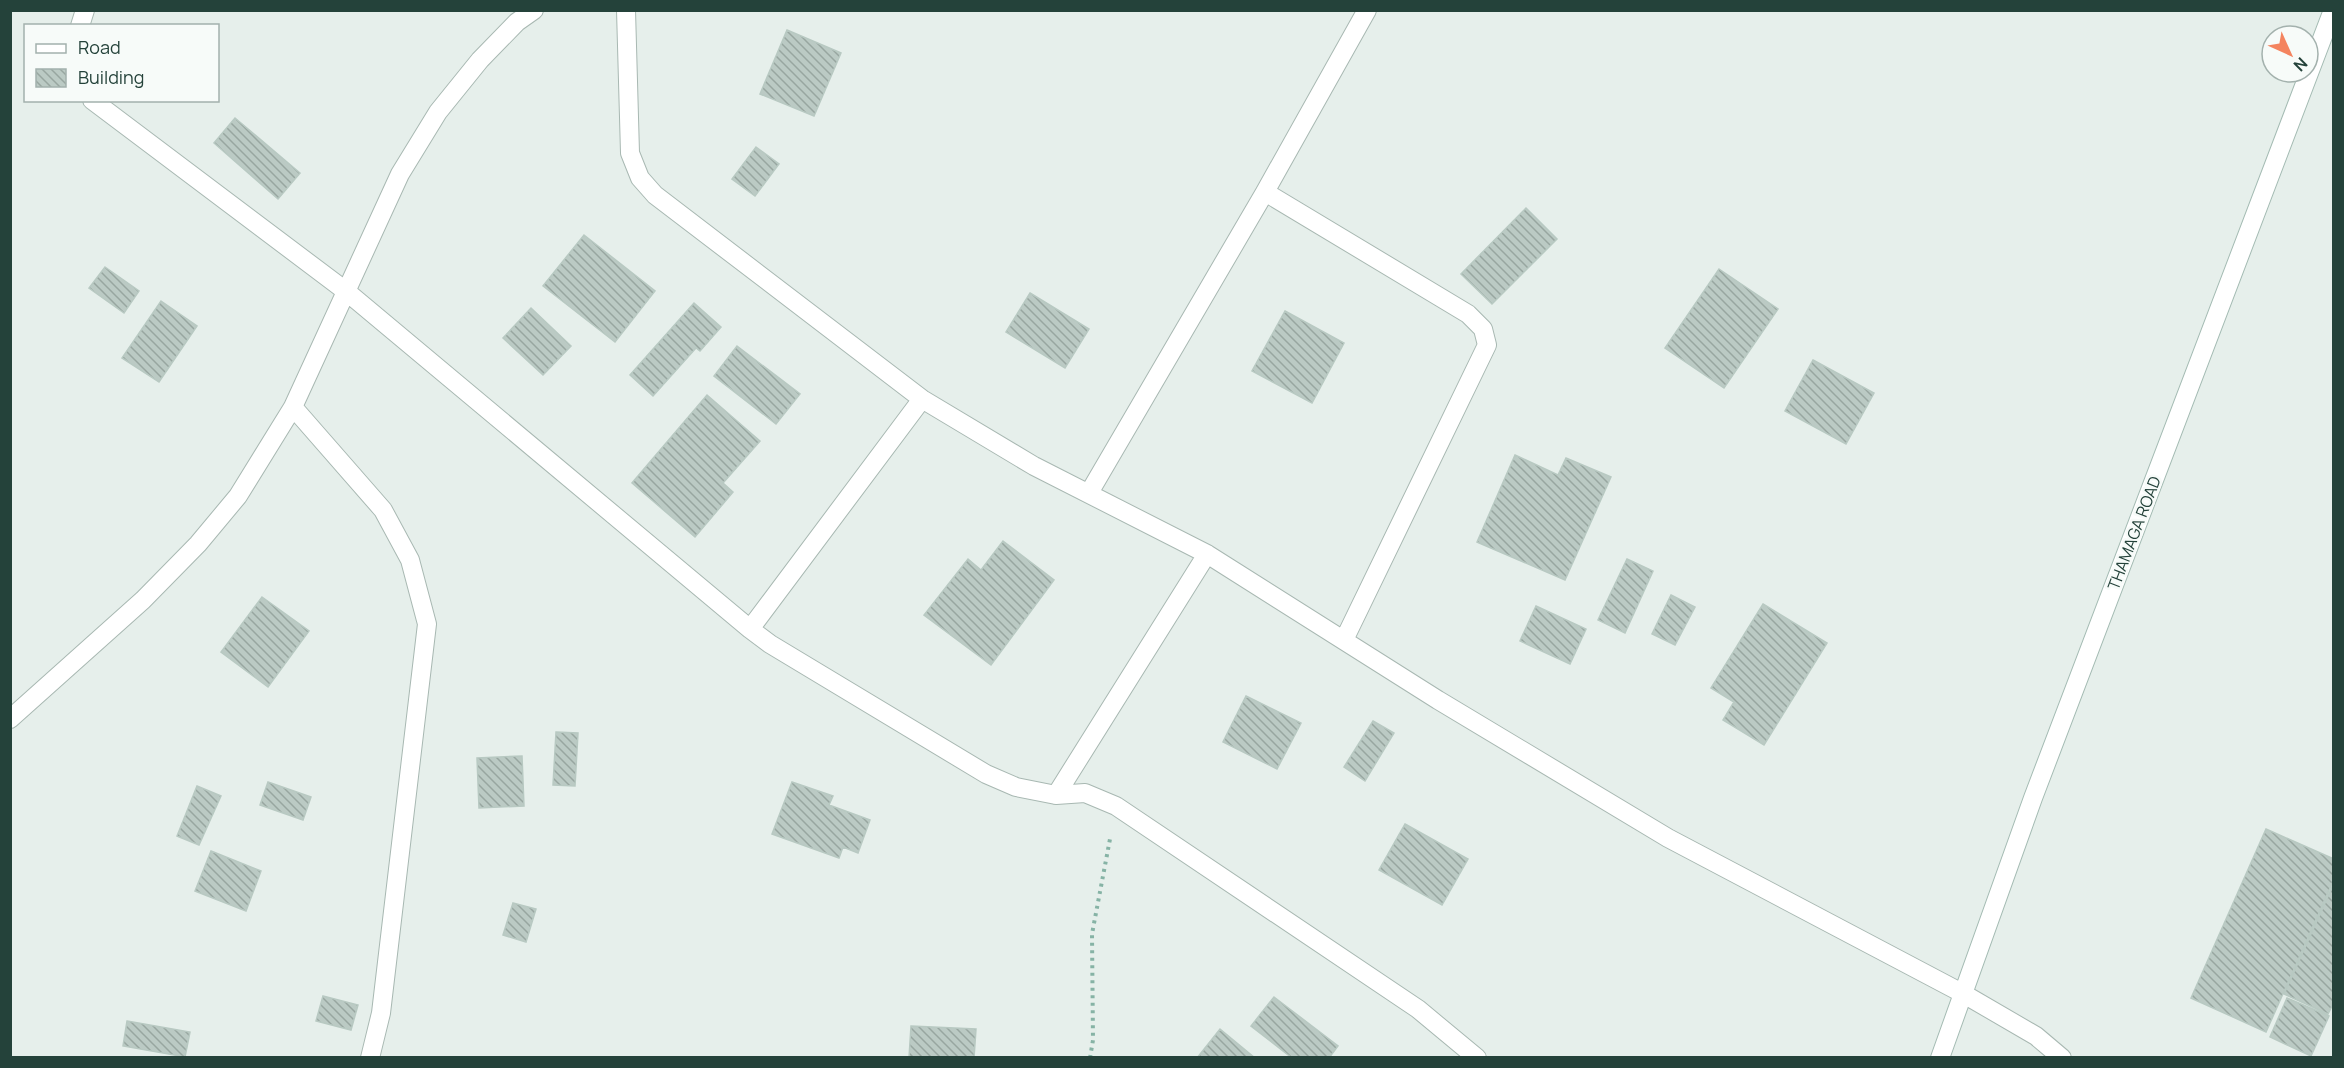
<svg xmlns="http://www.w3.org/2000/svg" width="2344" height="1068" font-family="Manrope,sans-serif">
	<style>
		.building { fill: url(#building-back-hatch); stroke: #b8c9c2; stroke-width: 1.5 }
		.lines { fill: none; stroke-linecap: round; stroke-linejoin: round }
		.minor-casing { stroke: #a8b8b2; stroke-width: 20 }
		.secondary-casing { stroke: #a4bbb3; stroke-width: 20 }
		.path { stroke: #86b3a5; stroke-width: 4; stroke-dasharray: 3 4.5; stroke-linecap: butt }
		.minor { stroke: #fff; stroke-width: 18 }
		.secondary { stroke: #fff; stroke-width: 18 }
		.labels { text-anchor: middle; stroke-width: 5; stroke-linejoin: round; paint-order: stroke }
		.street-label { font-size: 16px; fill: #24423a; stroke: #f7fbf9 }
	</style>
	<defs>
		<pattern id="building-back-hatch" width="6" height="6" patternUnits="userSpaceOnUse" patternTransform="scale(1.5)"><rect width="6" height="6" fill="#bbcac4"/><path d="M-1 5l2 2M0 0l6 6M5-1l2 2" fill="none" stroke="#98a6a0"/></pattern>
	</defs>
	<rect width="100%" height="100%" fill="#e6efeb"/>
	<path class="building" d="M787 30 841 53 814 116 760 94Z
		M235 118 300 173 278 199 214 143Z
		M756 147 779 164 755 196 732 179Z
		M1526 208 1557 239 1492 304 1461 274Z
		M584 235 655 291 615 342 543 286Z
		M105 267 139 291 124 313 89 288Z
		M1719 269 1778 309 1724 388 1665 348Z
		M1030 293 1089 329 1065 368 1006 332Z
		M161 301 197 326 159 382 122 358Z
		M694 303 721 327 700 351 696 348 653 396 630 375Z
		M531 308 571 346 543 375 503 338Z
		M1285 311 1344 343 1312 403 1252 371Z
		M737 346 800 394 776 424 714 376Z
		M1813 360 1874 393 1846 444 1785 411Z
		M707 395 760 441 723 483 733 492 695 537 632 483Z
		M1515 455 1558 475 1566 458 1611 477 1565 580 1477 542Z
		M1003 541 1054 580 991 665 924 615 968 559 981 570Z
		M1627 559 1653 571 1625 633 1598 620Z
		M1671 595 1695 607 1675 645 1652 634Z
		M262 597 309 631 268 687 221 652Z
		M1763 604 1827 643 1764 745 1723 720 1734 702 1711 688Z
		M1536 606 1586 629 1570 664 1520 641Z
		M1246 696 1301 723 1277 769 1223 742Z
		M1373 721 1394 733 1365 781 1344 767Z
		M556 732 578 733 575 786 553 785Z
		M522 756 524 806 479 808 477 758Z
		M268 782 311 797 303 820 260 805Z
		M792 782 833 796 829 805 870 820 858 853 843 847 839 858 772 834Z
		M197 786 221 796 199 845 177 836Z
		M1405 824 1468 859 1442 905 1379 870Z
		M2266 829 2334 859V879L2266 1032 2191 998Z
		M211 851 261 871 246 911 195 891Z
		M2334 883V1002L2328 1014 2284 994Z
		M513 903 536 909 526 942 503 935Z
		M323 996 358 1005 351 1030 316 1021Z
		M1274 997 1338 1046 1329 1058H1292L1251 1026Z
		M2287 998 2329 1016 2311 1056 2270 1037Z
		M127 1021 190 1032 185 1057 123 1046Z
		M911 1026 976 1029 974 1058H909Z
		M1220 1029 1255 1058H1197Z"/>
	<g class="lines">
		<g class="minor-casing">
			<path id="minor" d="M626 10 630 153 640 178 655 195 922 399 1034 466 1207 554 1438 700 1668 838 1962 993 2036 1036 2062 1058
				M80 26 85 10
				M92 100 347 292 750 629 770 644 986 774 1016 787 1056 795 1085 793 1116 806 1418 1009 1477 1058
				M1265 192 1468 314 1483 329 1487 345 1344 640
				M293 407 383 510 410 560 427 624 381 1013 370 1058
				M1089 493 1265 192 1367 10
				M750 629 922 399
				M10 719 143 600 198 544 238 496 293 407 400 174 438 112 480 60 517 22 534 10
				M1056 795 1207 554"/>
		</g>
		<g class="secondary-casing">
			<path id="secondary" d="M1940 1058 2033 798 2333 10"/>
		</g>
		<path class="path" d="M1090 1058 1093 1040 1092 934 1110 839"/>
		<use href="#minor" class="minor"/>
		<use href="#secondary" class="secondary"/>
	</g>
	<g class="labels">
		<g class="street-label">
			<text transform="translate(2134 533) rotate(-69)" y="6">THAMAGA ROAD</text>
		</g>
	</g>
	<rect width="2344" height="1068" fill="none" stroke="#24423a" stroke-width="24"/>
	<rect x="24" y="24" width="195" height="78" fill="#f7fbf9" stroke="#a3b1ad" stroke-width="1.5"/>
	<rect x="36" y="44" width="30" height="9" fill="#ffffff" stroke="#a3b1ad" stroke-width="1.5"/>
	<text x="78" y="54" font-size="18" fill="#24423a">Road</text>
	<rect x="36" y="69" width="30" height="18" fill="url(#building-back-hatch)" stroke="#a3b1ad" stroke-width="1.5"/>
	<text x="78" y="84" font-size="18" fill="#24423a">Building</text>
	<g transform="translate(2290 54) rotate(135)"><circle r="28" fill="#f7fbf9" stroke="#a3b1ad" stroke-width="1.5"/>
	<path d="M0-4.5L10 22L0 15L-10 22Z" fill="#f4845f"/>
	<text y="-9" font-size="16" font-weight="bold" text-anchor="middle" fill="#24423a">N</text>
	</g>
</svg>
